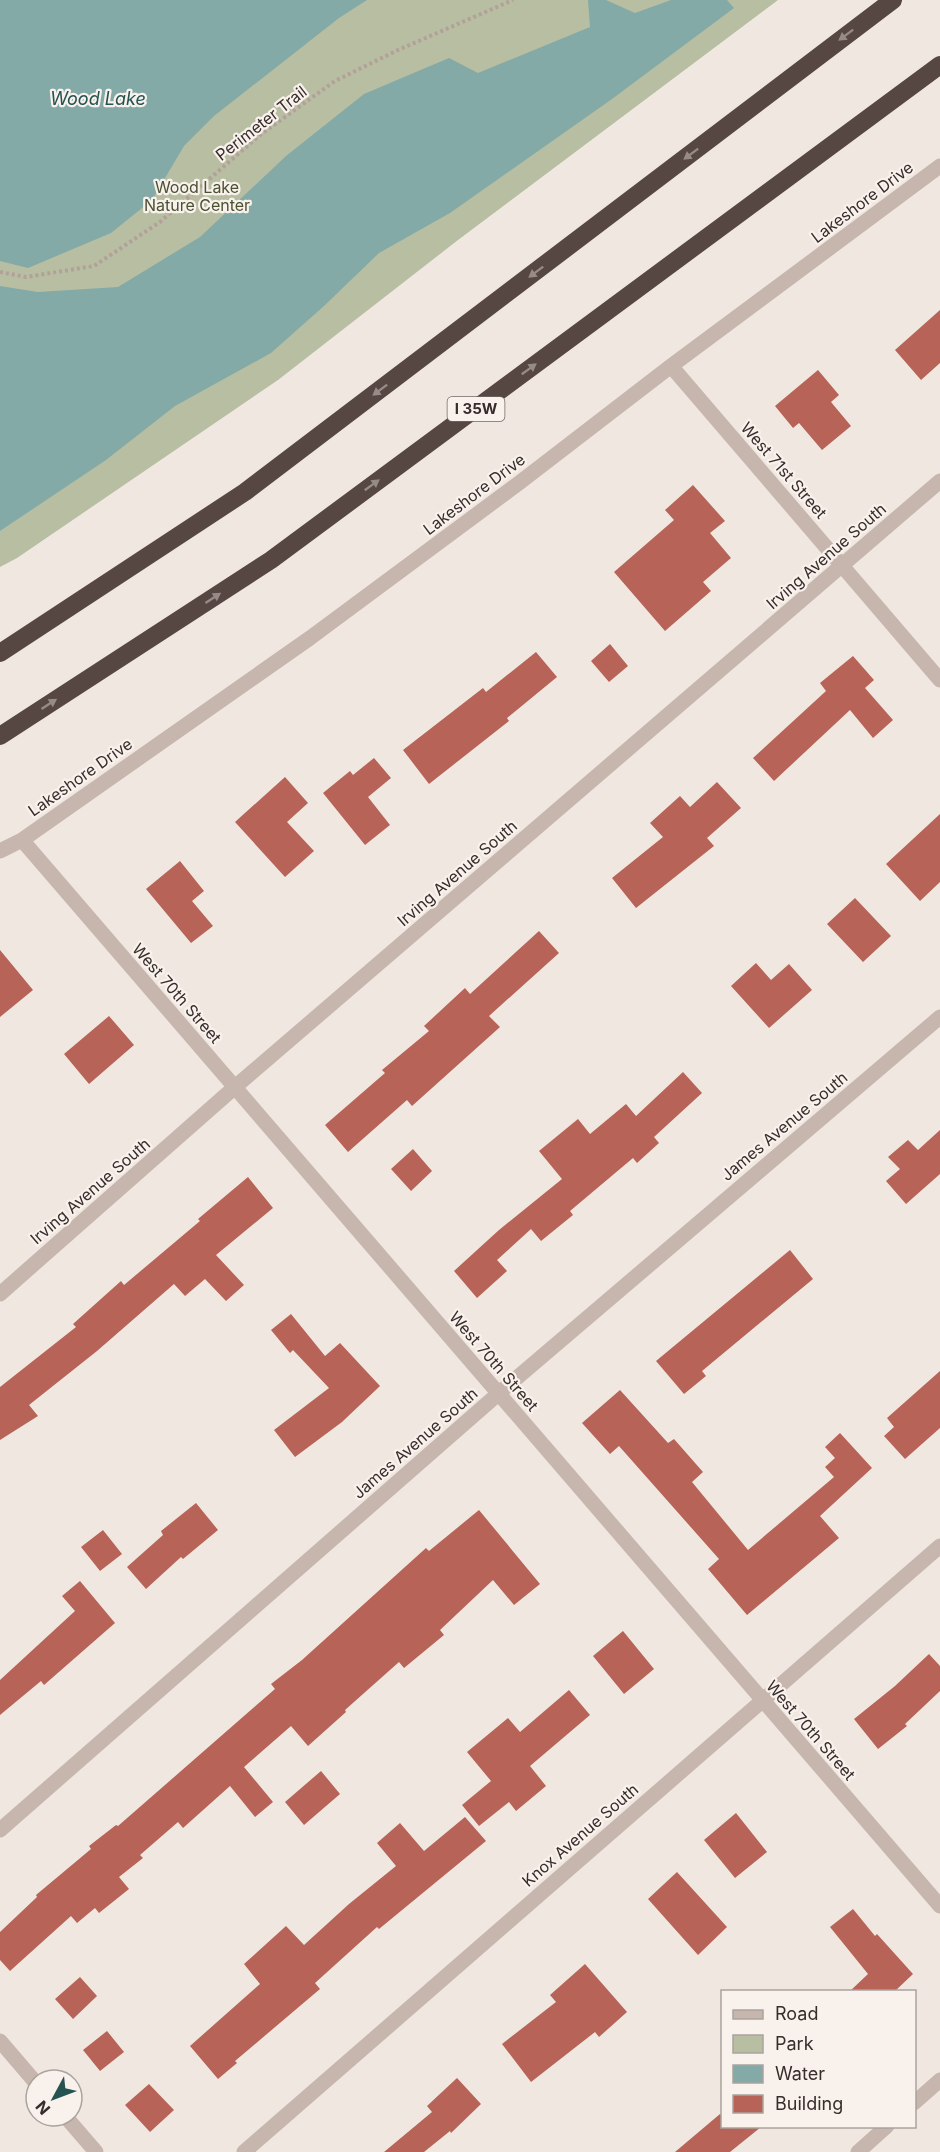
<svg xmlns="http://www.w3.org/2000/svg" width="940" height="2152" font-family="Inter,sans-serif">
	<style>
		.green { fill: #b8bea2 }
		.water { fill: #83aaa7 }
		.building { fill: #b76357 }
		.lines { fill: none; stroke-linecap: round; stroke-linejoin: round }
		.path { stroke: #b3a098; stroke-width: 4; stroke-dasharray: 3 3; stroke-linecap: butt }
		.minor { stroke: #c7b6ad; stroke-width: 15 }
		.highway { stroke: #564743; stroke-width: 18 }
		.oneway { fill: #978b87 }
		.labels { text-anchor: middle; stroke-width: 4.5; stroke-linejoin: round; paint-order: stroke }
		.shield { fill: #f8f1ec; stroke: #716865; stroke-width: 1.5 }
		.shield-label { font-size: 15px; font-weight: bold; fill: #372d2b }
		.street-label { font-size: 16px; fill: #372d2b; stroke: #f8f1ec }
		.park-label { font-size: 16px; fill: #4a5232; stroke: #f8f1ec }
		.water-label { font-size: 18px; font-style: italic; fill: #255351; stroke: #f8f1ec }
	</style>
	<rect width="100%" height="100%" fill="#f0e7e0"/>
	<path class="green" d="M0 0H778L458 240 278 380 17 558 0 567Z"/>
	<path class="water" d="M0 0H367L339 18 214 116 184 146 152 200 111 233 28 268 0 261Z
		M588 0H606L635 13 671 0H727L734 8 612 99 450 213 379 253 324 306 271 353 175 406 106 460 0 531V286L38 292 118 287 200 237 286 156 364 94 449 58 478 73 590 27Z"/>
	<path class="building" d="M940 310V363L921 380 895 350Z
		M818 370 839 395 831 402 851 426 822 450 799 423 793 428 775 406Z
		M693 485 725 521 710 533 731 558 703 582 711 591 665 631 614 572 674 520 665 510Z
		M610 644 628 666 609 682 591 661Z
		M536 652 557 677 507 718 509 721 429 784 403 750 483 688 486 692Z
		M853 656 874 680 865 688 893 720 873 738 850 710 774 781 753 758 826 691 820 683Z
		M374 758 391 778 368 797 390 825 365 845 323 793 350 771 353 775Z
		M285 777 308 803 287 822 314 851 285 877 235 822Z
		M717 782 741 808 707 838 714 846 636 908 612 878 663 837 650 823 680 796 690 807Z
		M940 814V882L920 901 886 864Z
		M180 861 204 891 192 901 213 926 191 943 146 889Z
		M855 898 891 936 863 962 827 924Z
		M539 931 559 953 489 1016 500 1027 412 1106 407 1100 348 1152 325 1125 385 1073 382 1070 429 1031 424 1026 465 988 470 994Z
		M0 950 33 990 0 1017Z
		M756 963 771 980 789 964 812 990 769 1028 731 986Z
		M109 1016 134 1045 89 1084 64 1054Z
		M683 1072 702 1093 654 1137 659 1143 637 1163 633 1158 570 1211 573 1215 541 1241 531 1229 497 1260 507 1271 477 1298 454 1271 499 1230 562 1179 539 1151 578 1119 590 1134 626 1104 636 1116Z
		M940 1130V1174L906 1204 886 1181 900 1169 888 1157 908 1140 918 1150Z
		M413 1149 432 1171 411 1191 391 1169Z
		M248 1177 273 1208 216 1255 244 1285 226 1301 205 1279 185 1296 174 1284 97 1351 29 1405 38 1416 0 1440V1387L76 1327 73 1324 121 1281 124 1285 200 1221 198 1219Z
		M790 1250 813 1279 702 1371 706 1376 684 1394 656 1361Z
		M291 1314 325 1356 340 1343 380 1386 342 1422 295 1457 274 1430 329 1388 293 1350 290 1353 271 1330Z
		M940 1371V1428L905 1459 884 1436 894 1427 887 1418Z
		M620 1390 668 1443 674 1439 703 1472 692 1482 748 1550 834 1477 825 1467 835 1458 825 1447 840 1433 872 1468 820 1516 839 1538 747 1615 708 1569 719 1559 619 1446 610 1454 582 1423Z
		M196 1503 218 1530 183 1559 181 1557 146 1589 127 1567 163 1535 161 1531Z
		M479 1510 540 1584 514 1605 493 1580 440 1630 444 1635 404 1668 399 1662 345 1710 346 1712 308 1746 291 1726 244 1767 273 1802 255 1817 230 1786 183 1828 178 1822 140 1855 143 1858 119 1877 129 1889 99 1913 95 1908 77 1923 71 1916 10 1971 0 1960V1932L37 1897 36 1895 91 1849 89 1846 116 1825 118 1826 275 1689 271 1684 302 1660 426 1548 429 1551Z
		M103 1530 122 1554 100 1571 81 1547Z
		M80 1581 115 1623 44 1685 41 1681 0 1715V1680L75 1611 62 1596Z
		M623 1631 654 1669 624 1694 593 1656Z
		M929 1654 940 1666V1691L905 1724 907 1726 878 1749 854 1719 895 1686Z
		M569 1690 590 1715 530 1766 546 1786 516 1811 509 1802 479 1826 462 1805 491 1781 467 1752 508 1718 520 1732Z
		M321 1771 340 1794 304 1825 285 1802Z
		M736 1813 767 1852 735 1878 704 1840Z
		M465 1817 486 1841 379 1929 377 1927 315 1983 320 1989 235 2061 237 2063 218 2079 190 2046 260 1984 244 1964 286 1926 304 1945 349 1904 396 1866 377 1843 400 1823 424 1851Z
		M677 1872 727 1927 698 1955 648 1899Z
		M853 1909 875 1936 877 1934 913 1974 894 1992H849L868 1974 830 1927Z
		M585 1964 627 2012 599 2037 595 2032 531 2082 502 2044 556 2002 550 1995Z
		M80 1977 97 1996 73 2019 55 1999Z
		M107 2031 124 2052 100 2071 83 2050Z
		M457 2078 481 2104 451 2133 450 2131 424 2152H384L432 2112 427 2106Z
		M149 2084 174 2110 150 2132 125 2105Z
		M720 2114 723 2117V2127H761L730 2152H675Z"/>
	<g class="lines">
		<path class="path" d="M0 272 26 277 94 266 160 222 260 135 335 81 398 50 513 0"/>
		<path class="minor" d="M671 366 940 680
			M22 840 940 1906
			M0 851 22 840 310 638 519 483 671 366 940 166
			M0 1294 235 1087 940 481
			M0 1830 498 1394 940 1017
			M0 2041 36 2083
			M914 2103 940 2080
			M65 2116 96 2152
			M244 2152 940 1546
			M858 2152 887 2126"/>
		<path class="highway" d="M0 653 245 492 893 0
			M0 736 271 560 940 65"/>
	</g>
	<defs><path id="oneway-solid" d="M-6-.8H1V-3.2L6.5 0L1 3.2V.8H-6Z" transform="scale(1.5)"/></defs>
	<g class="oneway">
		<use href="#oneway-solid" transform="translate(846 35) rotate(143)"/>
		<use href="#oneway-solid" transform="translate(691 154) rotate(143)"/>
		<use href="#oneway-solid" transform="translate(536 272) rotate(143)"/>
		<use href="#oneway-solid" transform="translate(529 369) rotate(-36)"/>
		<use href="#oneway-solid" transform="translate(380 390) rotate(143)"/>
		<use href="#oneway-solid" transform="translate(372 485) rotate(-36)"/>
		<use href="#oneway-solid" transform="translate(213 598) rotate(-33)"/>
		<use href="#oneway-solid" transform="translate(49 704) rotate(-33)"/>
	</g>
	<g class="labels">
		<rect class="shield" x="447.5" y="397" width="57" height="24" rx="4.5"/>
		<g class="shield-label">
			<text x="476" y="414">I 35W</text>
		</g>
		<g class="street-label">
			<text transform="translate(261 123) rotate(-38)" y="6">Perimeter Trail</text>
			<text transform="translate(862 202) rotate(-37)" y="6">Lakeshore Drive</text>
			<text transform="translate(784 470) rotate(49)" y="6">West 71st Street</text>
			<text transform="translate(474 494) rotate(-37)" y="6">Lakeshore Drive</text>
			<text transform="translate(826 556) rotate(-41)" y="6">Irving Avenue South</text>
			<text transform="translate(80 777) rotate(-35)" y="6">Lakeshore Drive</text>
			<text transform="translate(457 873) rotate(-41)" y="6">Irving Avenue South</text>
			<text transform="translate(177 993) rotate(49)" y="6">West 70th Street</text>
			<text transform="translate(784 1126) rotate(-40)" y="6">James Avenue South</text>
			<text transform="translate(90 1191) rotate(-41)" y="6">Irving Avenue South</text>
			<text transform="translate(494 1361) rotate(49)" y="6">West 70th Street</text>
			<text transform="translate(415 1443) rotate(-41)" y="6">James Avenue South</text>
			<text transform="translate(811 1730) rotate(49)" y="6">West 70th Street</text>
			<text transform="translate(580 1835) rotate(-41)" y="6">Knox Avenue South</text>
		</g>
		<g class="park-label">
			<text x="197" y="193">Wood Lake<tspan x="197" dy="18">Nature Center</tspan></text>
		</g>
		<g class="water-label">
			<text x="98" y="105">Wood Lake</text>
		</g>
	</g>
	<rect x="721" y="1990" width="195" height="138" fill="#f8f1ec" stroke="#aba39f" stroke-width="1.5"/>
	<rect x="733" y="2010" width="30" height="9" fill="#c7b6ad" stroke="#aba39f" stroke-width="1.5"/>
	<text x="775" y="2020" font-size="18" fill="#372d2b">Road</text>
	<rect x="733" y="2035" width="30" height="18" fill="#b8bea2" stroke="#aba39f" stroke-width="1.5"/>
	<text x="775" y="2050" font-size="18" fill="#372d2b">Park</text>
	<rect x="733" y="2065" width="30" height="18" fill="#83aaa7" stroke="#aba39f" stroke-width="1.5"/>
	<text x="775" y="2080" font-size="18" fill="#372d2b">Water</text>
	<rect x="733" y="2095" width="30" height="18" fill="#b76357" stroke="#aba39f" stroke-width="1.5"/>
	<text x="775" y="2110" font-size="18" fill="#372d2b">Building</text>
	<g transform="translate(54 2098) rotate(229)"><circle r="28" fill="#f8f1ec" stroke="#aba39f" stroke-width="1.5"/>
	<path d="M0-4.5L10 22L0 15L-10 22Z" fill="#255351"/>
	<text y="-9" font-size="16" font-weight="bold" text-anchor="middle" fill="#372d2b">N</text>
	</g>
</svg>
